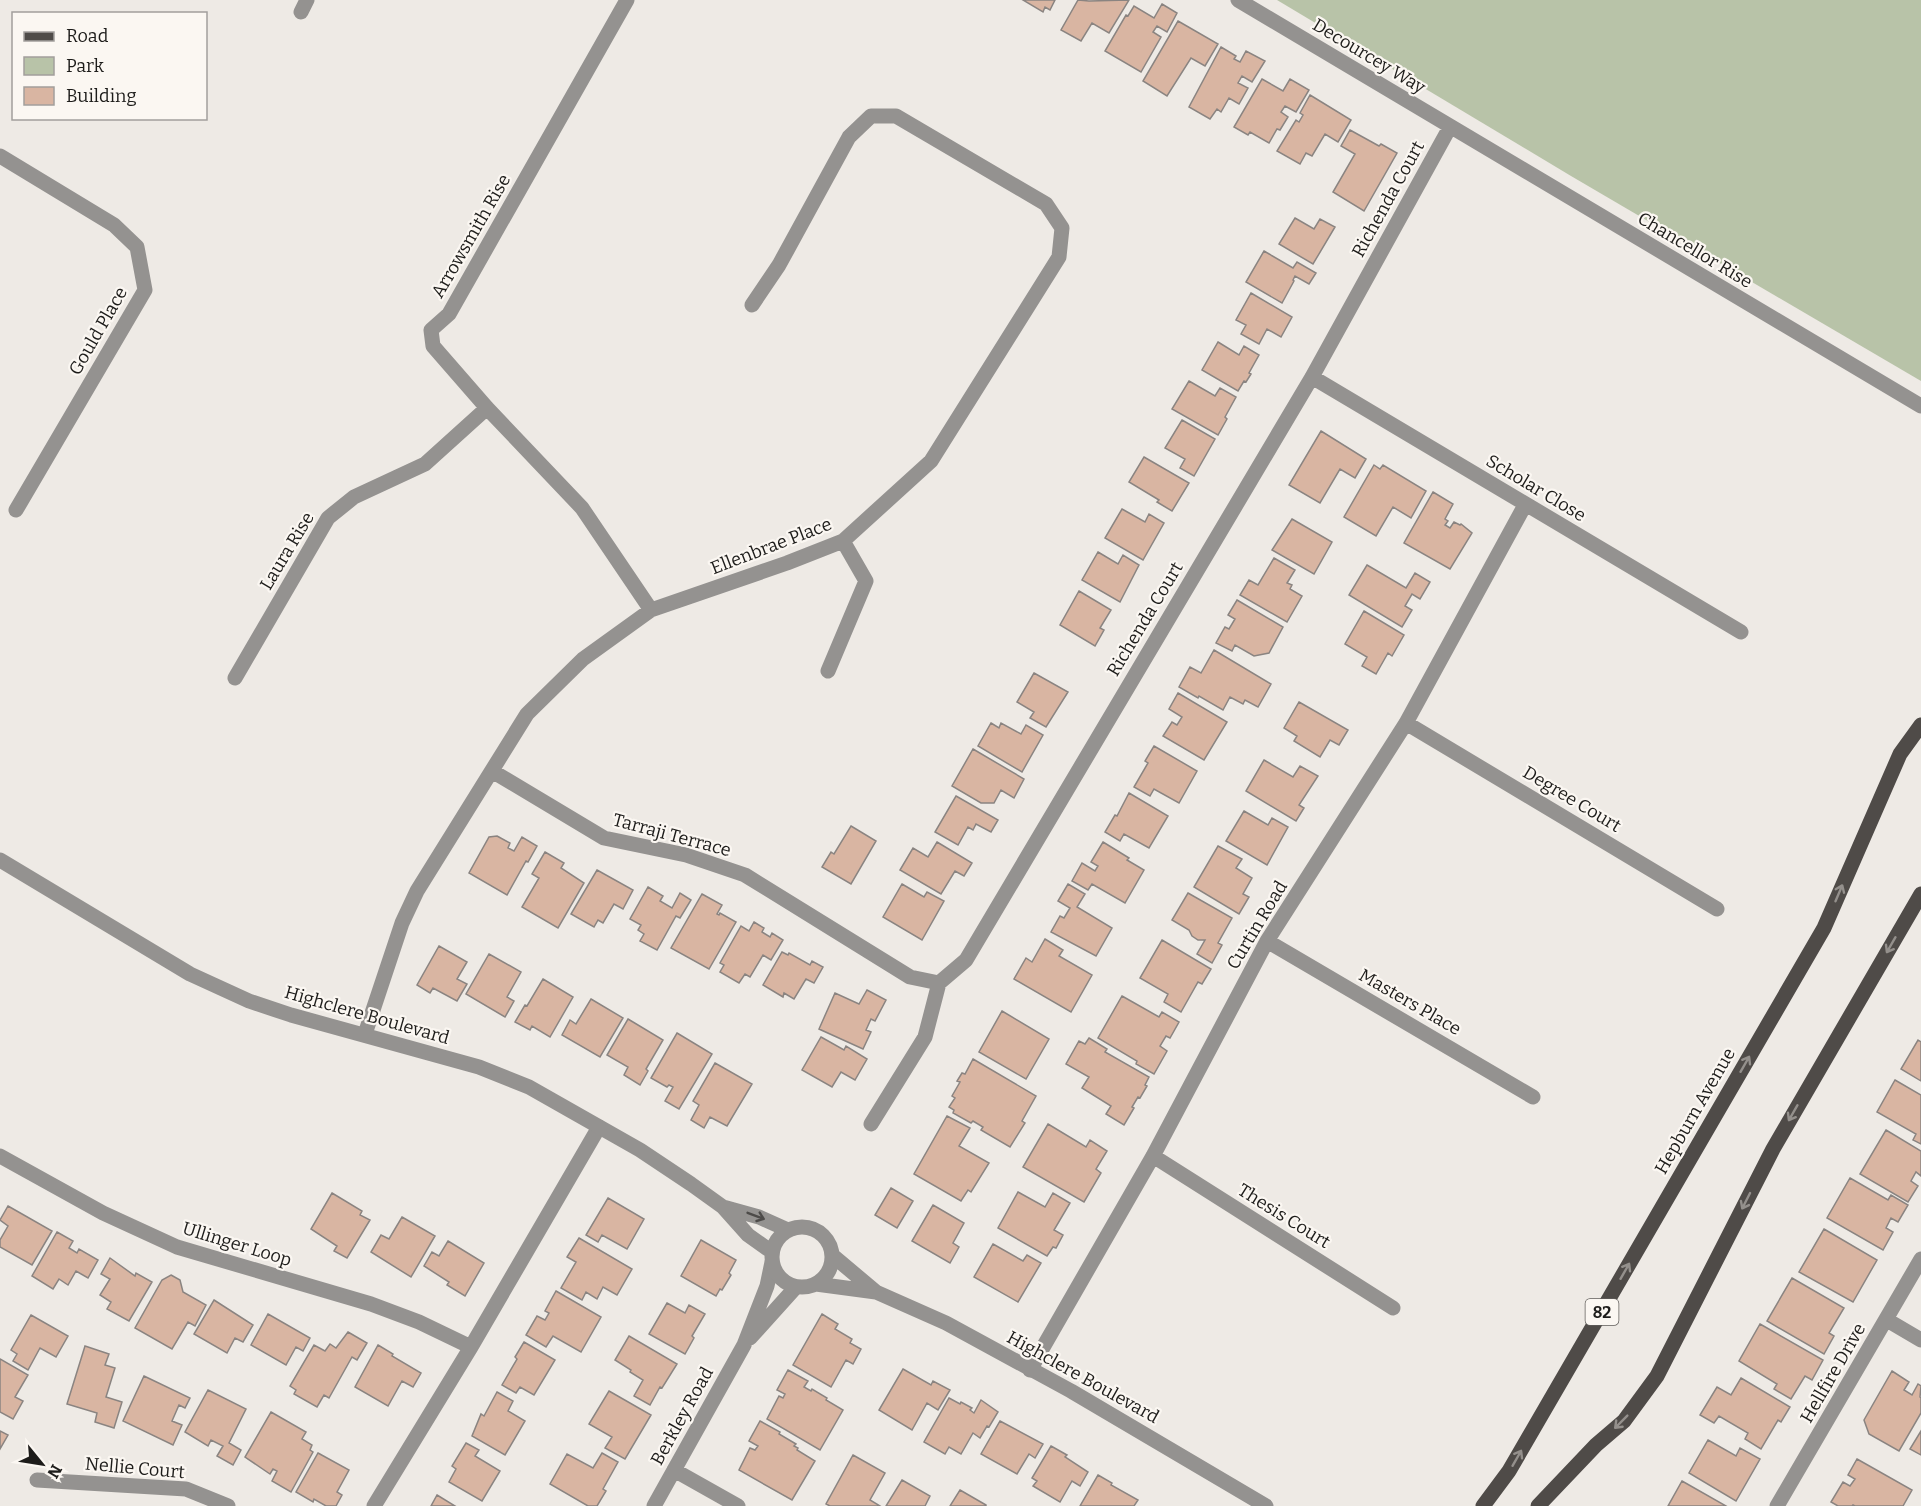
<svg xmlns="http://www.w3.org/2000/svg" width="1921" height="1506" font-family="Bitter,serif">
	<style>
		.green { fill: #b8c3a8 }
		.building { fill: #d9b5a2; stroke: #8a8481; stroke-width: 1.5 }
		.lines { fill: none; stroke-linecap: round; stroke-linejoin: round }
		.minor { stroke: #949290; stroke-width: 15 }
		.tertiary { stroke: #949290; stroke-width: 15 }
		.primary { stroke: #4f4b48; stroke-width: 15 }
		.oneway { stroke: #94908c }
		.oneway2 { stroke: #4d4b49 }
		.labels { text-anchor: middle; stroke-width: 4.5; stroke-linejoin: round; paint-order: stroke }
		.shield { fill: #fbf7f2; stroke: #605e5b; stroke-width: 1.5 }
		.shield-label { font-size: 16px; font-weight: bold; fill: #1d1c1a }
		.street-label { font-size: 18px; fill: #1d1c1a; stroke: #fbf7f2 }
	</style>
	<rect width="100%" height="100%" fill="#eeeae5"/>
	<path class="green" d="M1277 0H1921V381L1571 176Z"/>
	<path class="building" d="M1023 0H1055L1050 10 1045 7 1043 12Z
		M1078 0 1089 1 1129 0 1109 33 1092 23 1081 41 1061 30Z
		M1162 4 1177 13 1167 32 1157 26 1153 32 1161 37 1141 72 1105 51 1126 15 1128 16 1134 6 1154 18Z
		M1178 21 1218 44 1205 66 1191 58 1167 96 1143 81Z
		M1221 47 1236 56 1234 59 1240 62 1246 51 1265 61 1252 82 1242 76 1238 83 1248 88 1239 104 1229 98 1221 112 1217 109 1210 119 1189 107Z
		M1262 79 1283 91 1290 79 1309 90 1296 112 1285 106 1281 112 1288 117 1280 130 1277 129 1269 143 1250 132 1248 135 1234 127Z
		M1310 95 1351 120 1338 142 1325 134 1312 156 1306 153 1300 164 1277 151 1296 120 1299 122 1303 115 1300 113Z
		M1350 130 1379 146 1381 144 1397 153 1364 211 1333 192 1355 154 1341 146Z
		M1295 218 1314 229 1320 219 1335 227 1313 264 1279 244Z
		M1264 251 1293 268 1297 262 1316 273 1309 284 1295 276 1293 280 1294 281 1282 303 1246 282Z
		M1251 293 1292 317 1281 337 1267 329 1259 344 1241 334 1246 325 1236 320Z
		M1218 342 1239 355 1244 346 1259 355 1249 373 1251 374 1246 382 1244 381 1238 391 1202 370Z
		M1189 381 1215 396 1220 388 1236 397 1225 417 1227 419 1218 435 1172 409Z
		M1182 420 1215 439 1194 476 1180 468 1185 459 1165 448Z
		M1321 431 1366 459 1355 478 1340 469 1320 503 1289 485Z
		M1144 457 1189 483 1172 511 1157 502 1159 500 1129 482Z
		M1374 465 1380 469 1383 465 1426 491 1411 518 1393 507 1376 536 1344 517Z
		M1433 492 1453 504 1445 519 1448 521 1445 525 1450 528 1454 522 1460 525 1461 524 1472 533 1450 569 1404 543Z
		M1122 509 1145 522 1149 514 1164 523 1143 560 1105 538Z
		M1292 519 1332 542 1314 574 1272 550Z
		M1098 552 1118 564 1123 555 1139 565 1120 602 1082 580Z
		M1274 558 1295 570 1287 583 1292 585 1290 589 1302 596 1287 622 1240 595 1249 580 1258 585Z
		M1367 565 1406 588 1415 573 1430 582 1420 599 1412 594 1405 606 1412 610 1402 627 1349 595Z
		M1079 591 1111 610 1100 628 1104 630 1095 646 1060 625Z
		M1237 600 1283 627 1269 653 1254 656 1235 645 1232 651 1216 643 1225 627 1229 629 1235 619 1228 615Z
		M1364 611 1404 635 1392 656 1388 653 1376 674 1362 666 1367 657 1345 644Z
		M1214 650 1271 684 1258 707 1245 700 1243 704 1230 697 1223 710 1199 696 1198 698 1179 687 1190 667 1201 673Z
		M1034 673 1068 692 1046 727 1030 718 1034 712 1017 702Z
		M1178 693 1227 722 1204 760 1163 736 1172 722 1177 725 1182 717 1169 709Z
		M1299 702 1348 730 1339 745 1330 740 1320 757 1294 741 1297 736 1284 728Z
		M991 723 999 728 1001 723 1021 734 1026 725 1043 735 1022 772 978 746Z
		M1154 746 1197 771 1179 803 1154 789 1150 796 1134 787 1148 763 1145 761Z
		M973 749 1024 779 1014 798 1001 790 994 803H981L952 786Z
		M1264 760 1293 777 1300 766 1318 776 1299 805 1304 808 1296 821 1246 791Z
		M1129 793 1168 816 1149 848 1124 834 1120 841 1105 832 1115 815 1117 816Z
		M956 796 998 820 991 832 976 824 973 830 968 827 958 845 935 832Z
		M1244 811 1268 825 1272 818 1288 827 1267 865 1226 841Z
		M851 826 876 841 851 884 822 867 831 852 834 854Z
		M497 836 510 843 508 848 514 851 522 837 537 846 528 862 526 861 507 895 469 873 489 837Z
		M937 842 972 863 964 876 955 871 941 894 900 870 913 848 928 857Z
		M1103 842 1129 858 1127 860 1144 870 1125 903 1092 884 1088 890 1072 881 1082 863 1095 871 1098 866 1091 862Z
		M1218 846 1242 859 1236 868 1252 878 1243 894 1249 897 1239 914 1194 887Z
		M545 852 564 863 561 868 584 883 558 928 522 907 539 878 532 874Z
		M597 870 633 890 623 909 614 904 603 923 598 920 594 927 571 914Z
		M902 884 924 897 927 892 944 901 922 940 883 917Z
		M1068 884 1085 894 1077 907 1112 928 1096 956 1051 932 1060 916 1064 918 1070 908 1058 901Z
		M648 887 663 896 660 901 672 908 680 893 691 900 680 918 676 916 657 950 640 941 644 934 638 930 641 925 630 919Z
		M1188 893 1232 918 1218 943 1222 945 1212 963 1197 954 1205 940H1198L1192 936 1189 930 1172 920Z
		M702 894 722 905 717 914 719 915 720 913 736 922 709 969 671 948Z
		M754 922 764 928 762 932 770 937 772 933 783 940 771 960 763 955 750 977 745 974 739 983 720 972 724 965 720 963 741 926 749 931Z
		M1045 939 1063 950 1059 956 1092 975 1071 1012 1014 979 1026 958 1032 962Z
		M1162 940 1211 969 1202 984 1198 982 1181 1012 1164 1002 1168 994 1140 978Z
		M439 946 467 962 457 979 467 984 457 1001 433 988 430 993 417 985Z
		M782 952 788 955 789 953 810 965 812 961 823 967 814 983 806 979 794 999 784 993 783 997 763 985Z
		M489 954 521 972 507 997 514 1001 505 1017 466 994Z
		M543 979 573 997 550 1037 532 1026 530 1030 515 1022 525 1005 527 1006Z
		M867 990 886 1000 875 1021 871 1019 866 1030 871 1032 863 1049 819 1029 835 993 859 1004Z
		M1122 996 1159 1017 1162 1012 1179 1022 1170 1038 1166 1036 1160 1046 1167 1051 1154 1074 1136 1064 1137 1061 1098 1038Z
		M591 999 623 1018 600 1057 562 1035 570 1020 576 1024Z
		M1002 1011 1049 1039 1026 1079 979 1052Z
		M628 1019 663 1040 646 1069 648 1071 640 1085 624 1075 628 1067 607 1055Z
		M677 1033 712 1054 679 1109 665 1101 673 1087 669 1085 667 1087 651 1078Z
		M821 1037 844 1050 846 1046 867 1059 855 1080 841 1072 832 1087 802 1070Z
		M1089 1038 1107 1049 1105 1052 1149 1077 1145 1085 1147 1086 1140 1098 1138 1097 1132 1107 1134 1108 1124 1125 1106 1114 1111 1106 1082 1088 1089 1077 1066 1064 1079 1041 1085 1044Z
		M1918 1040 1921 1042V1081L1901 1069Z
		M973 1059 1036 1096 1022 1121 1025 1123 1010 1147 981 1130 983 1127 973 1121 971 1123 953 1113 954 1110 949 1107 955 1098 952 1096 960 1082 957 1081 962 1073 965 1074Z
		M715 1063 752 1084 727 1126 710 1117 704 1128 691 1120 699 1105 693 1101Z
		M1895 1080 1921 1095V1144L1913 1140 1916 1134 1877 1112Z
		M947 1116 970 1128 959 1146 989 1163 971 1192 968 1190 961 1201 914 1174Z
		M1048 1124 1086 1147 1090 1140 1107 1151 1096 1169 1101 1173 1084 1202 1023 1167Z
		M1886 1130 1921 1151V1176L1916 1172 1911 1181 1918 1186 1908 1202 1860 1174Z
		M1850 1178 1888 1200 1891 1195 1908 1205 1898 1222 1891 1218 1886 1228 1893 1232 1883 1250 1827 1218Z
		M891 1188 913 1201 897 1228 875 1215Z
		M1018 1192 1045 1207 1053 1193 1070 1203 1054 1230 1063 1235 1056 1248 1053 1247 1047 1256 998 1228Z
		M332 1193 362 1211 360 1215 370 1220 347 1258 334 1251 337 1246 311 1229Z
		M608 1198 644 1219 627 1249 602 1235 598 1242 586 1235Z
		M933 1205 964 1223 953 1243 959 1247 950 1263 912 1241Z
		M8 1206 52 1231 32 1265 0 1247V1240L8 1226 0 1220Z
		M402 1217 435 1236 411 1277 371 1252 381 1235 389 1239Z
		M1824 1229 1877 1260 1853 1302 1799 1272Z
		M57 1232 73 1241 69 1248 77 1253 79 1249 98 1260 88 1278 76 1271 68 1285 59 1279 53 1289 32 1276Z
		M579 1238 632 1269 617 1295 603 1287 597 1299 586 1292 582 1300 561 1288 576 1262 567 1257Z
		M701 1240 736 1260 729 1273 731 1275 722 1290 720 1289 716 1296 681 1276Z
		M448 1241 484 1263 465 1296 447 1285 449 1282 424 1266 432 1252 439 1256Z
		M993 1244 1023 1261 1027 1255 1041 1263 1018 1302 974 1277Z
		M110 1258 135 1276 136 1273 152 1282 129 1321 107 1309 111 1302 100 1295 110 1279 101 1274Z
		M171 1275 180 1280 183 1292 206 1305 195 1326 188 1322 172 1349 135 1328 162 1280Z
		M1792 1278 1844 1308 1829 1333 1834 1336 1824 1354 1767 1321Z
		M556 1291 601 1317 581 1352 553 1336 546 1347 526 1335 537 1316 545 1320 549 1313 545 1311Z
		M214 1300 253 1325 243 1342 235 1338 227 1353 194 1334Z
		M667 1303 685 1313 689 1305 705 1314 692 1336 694 1338 685 1354 649 1334Z
		M268 1314 310 1338 303 1351 296 1347 286 1365 251 1345Z
		M822 1314 838 1324 835 1329 852 1339 850 1343 861 1349 853 1364 846 1360 831 1387 793 1365Z
		M31 1315 68 1336 56 1357 40 1348 28 1370 13 1361 17 1354 11 1350Z
		M1760 1324 1823 1360 1812 1380 1805 1376 1791 1399 1774 1389 1777 1384 1739 1361Z
		M348 1332 367 1343 357 1360 352 1357 329 1398 324 1395 317 1407 294 1394 296 1390 290 1386 314 1345 325 1351 330 1344 336 1348Z
		M629 1336 677 1364 662 1388 660 1387 650 1405 634 1396 643 1380 630 1372 631 1370 615 1360Z
		M524 1342 555 1360 534 1395 520 1387 516 1393 502 1385 517 1359 515 1357Z
		M378 1345 393 1354 392 1356 421 1373 413 1387 402 1381 388 1406 355 1387Z
		M85 1346 109 1354 105 1365 115 1368 106 1397 122 1402 114 1428 95 1422 97 1413 67 1404Z
		M0 1359 28 1375 15 1397 23 1401 13 1419 0 1412Z
		M903 1369 931 1385 933 1381 950 1390 938 1410 927 1403 912 1430 879 1410Z
		M788 1370 808 1381 804 1387 811 1391 812 1389 827 1398 826 1400 843 1410 820 1450 767 1419 779 1396 783 1398 785 1394 777 1390Z
		M1892 1371 1909 1382 1904 1390 1912 1395 1918 1384 1921 1386 1920 1397 1921 1398V1413L1899 1451 1869 1434 1864 1420Z
		M144 1376 190 1398 185 1408 179 1405 172 1421 182 1425 173 1445 123 1421Z
		M1741 1378 1790 1407 1781 1422 1778 1420 1761 1449 1745 1439 1748 1433 1719 1416 1714 1423 1700 1415 1717 1387 1731 1395Z
		M208 1390 246 1409 229 1443 241 1450 233 1465 217 1456 223 1446 211 1440 208 1446 185 1432Z
		M609 1391 651 1415 625 1459 605 1448 612 1437 589 1424Z
		M497 1392 513 1401 508 1411 525 1421 505 1455 472 1436 481 1414 484 1416Z
		M949 1398 960 1404 961 1402 972 1408 970 1410 974 1413 981 1400 998 1412 989 1427 987 1426 980 1438 973 1433 961 1454 949 1447 945 1454 924 1442Z
		M271 1412 306 1432 302 1439 312 1445 310 1450 313 1452 291 1492 272 1481 277 1471 273 1469 270 1474 245 1457Z
		M760 1421 780 1432 779 1434 796 1444 794 1446 798 1448 797 1450 815 1461 792 1500 739 1470 750 1448 755 1450 758 1446 749 1441Z
		M1000 1421 1043 1444 1035 1458 1029 1454 1017 1474 981 1454Z
		M0 1431 8 1435 0 1449Z
		M1921 1431V1455L1910 1449Z
		M1708 1440 1736 1456 1740 1448 1760 1459 1736 1501 1689 1473Z
		M466 1443 479 1450 475 1456 500 1471 482 1501 449 1482 456 1469 452 1466Z
		M1051 1446 1067 1455 1065 1457 1088 1472 1080 1486 1072 1481 1060 1502 1033 1486 1037 1481 1032 1478Z
		M318 1453 349 1470 337 1492 342 1495 336 1506H326L314 1499 313 1502 296 1492Z
		M602 1453 618 1462 603 1489 606 1491 597 1506H588L550 1484 567 1454 593 1468Z
		M853 1455 885 1473 870 1500 880 1506H830L826 1504Z
		M1857 1459 1912 1490 1903 1506H1855L1853 1505 1852 1506H1838L1831 1502 1843 1482 1850 1486 1855 1479 1848 1475Z
		M1098 1475 1112 1483 1111 1485 1138 1500 1134 1506H1080Z
		M902 1480 930 1496 925 1506H886Z
		M1682 1481 1726 1506H1668Z
		M960 1490 986 1505V1506H950Z
		M437 1495 455 1506H431Z"/>
	<g class="lines">
		<path class="minor" d="M627 0 449 314 431 330 433 346 487 408 582 508 651 610
			M1238 0 1921 406
			M301 12 307 0
			M0 156 114 225 137 247 145 290 16 510
			M1312 377 1741 632
			M828 671 866 581 843 541
			M235 678 328 518 354 497 425 464 487 408
			M1406 723 1717 909
			M492 771 604 838 686 855 745 875 910 977 939 983
			M1267 941 1533 1097
			M365 1034 402 923 417 891 527 714 583 659 651 610 787 563 843 541 931 461 1059 257 1062 228 1046 204 896 116H871L849 137 779 265 752 305
			M871 1124 925 1037 939 983 966 960 1312 377 1450 127
			M0 1156 103 1213 177 1247 371 1304 419 1322 471 1347
			M1153 1156 1393 1308
			M1887 1320 1921 1340
			M750 1338 796 1287
			M1030 1370 1153 1156 1267 941 1406 723 1525 505
			M674 1470 738 1506
			M37 1480 186 1489 228 1506
			M374 1506 471 1347 599 1127
			M654 1506 744 1345 767 1286 772 1262
			M1777 1506 1921 1259"/>
		<path class="tertiary" d="M0 860 190 974 249 1001 291 1015 479 1067 529 1087 640 1150 691 1184 723 1207 748 1235 772 1252
			M723 1207 759 1217 788 1230
			M772 1257a30 30 0 1 1 60 0a30 30 0 1 1-60 0Z
			M832 1255 876 1292
			M816 1284 876 1292 946 1323 1071 1391 1266 1506"/>
		<path class="primary" d="M1483 1506 1509 1471 1824 928 1900 754 1921 725
			M1538 1506 1596 1445 1624 1421 1657 1376 1773 1149 1921 894"/>
	</g>
	<defs><path id="oneway-shaft" d="M-6 0H5M1.5-3L5.5 0L1.5 3" fill="none" stroke-width="1.6" stroke-linecap="round" stroke-linejoin="round" transform="scale(1.5)"/></defs>
	<g class="oneway">
		<use href="#oneway-shaft" transform="translate(1839 893) rotate(-67)"/>
		<use href="#oneway-shaft" transform="translate(1891 945) rotate(120)"/>
		<use href="#oneway-shaft" transform="translate(1745 1064) rotate(-60)"/>
		<use href="#oneway-shaft" transform="translate(1793 1113) rotate(120)"/>
		<use href="#oneway-shaft" transform="translate(1746 1201) rotate(117)"/>
		<use href="#oneway-shaft" transform="translate(1625 1271) rotate(-60)"/>
		<use href="#oneway-shaft" transform="translate(1621 1422) rotate(135)"/>
		<use href="#oneway-shaft" transform="translate(1517 1458) rotate(-60)"/>
	</g>
	<use class="oneway2" href="#oneway-shaft" transform="translate(756 1216) rotate(21)"/>
	<g class="labels">
		<rect class="shield" x="1585.5" y="1299" width="33" height="26" rx="4.5"/>
		<g class="shield-label">
			<text x="1602" y="1318">82</text>
		</g>
		<g class="street-label">
			<text transform="translate(1369 56) rotate(31)" y="6">Decourcey Way</text>
			<text transform="translate(1388 199) rotate(-61)" y="6">Richenda Court</text>
			<text transform="translate(471 236) rotate(-60)" y="6">Arrowsmith Rise</text>
			<text transform="translate(1695 250) rotate(31)" y="6">Chancellor Rise</text>
			<text transform="translate(98 331) rotate(-60)" y="6">Gould Place</text>
			<text transform="translate(1536 488) rotate(31)" y="6">Scholar Close</text>
			<text transform="translate(771 546) rotate(-21)" y="6">Ellenbrae Place</text>
			<text transform="translate(287 551) rotate(-59)" y="6">Laura Rise</text>
			<text transform="translate(1145 619) rotate(-59)" y="6">Richenda Court</text>
			<text transform="translate(1572 799) rotate(31)" y="6">Degree Court</text>
			<text transform="translate(672 835) rotate(15)" y="6">Tarraji Terrace</text>
			<text transform="translate(1257 925) rotate(-59)" y="6">Curtin Road</text>
			<text transform="translate(1410 1002) rotate(30)" y="6">Masters Place</text>
			<text transform="translate(367 1015) rotate(16)" y="6">Highclere Boulevard</text>
			<text transform="translate(1695 1111) rotate(-60)" y="6">Hepburn Avenue</text>
			<text transform="translate(1284 1216) rotate(32)" y="6">Thesis Court</text>
			<text transform="translate(237 1244) rotate(17)" y="6">Ullinger Loop</text>
			<text transform="translate(1833 1373) rotate(-60)" y="6">Hellfire Drive</text>
			<text transform="translate(1083 1377) rotate(29)" y="6">Highclere Boulevard</text>
			<text transform="translate(682 1416) rotate(-61)" y="6">Berkley Road</text>
			<text transform="translate(135 1468) rotate(5)" y="6">Nellie Court</text>
		</g>
	</g>
	<rect x="12" y="12" width="195" height="108" fill="#fbf7f2" stroke="#a29f9c" stroke-width="1.5"/>
	<rect x="24" y="32" width="30" height="9" fill="#4f4b48" stroke="#a29f9c" stroke-width="1.5"/>
	<text x="66" y="42" font-size="18" fill="#1d1c1a">Road</text>
	<rect x="24" y="57" width="30" height="18" fill="#b8c3a8" stroke="#a29f9c" stroke-width="1.5"/>
	<text x="66" y="72" font-size="18" fill="#1d1c1a">Park</text>
	<rect x="24" y="87" width="30" height="18" fill="#d9b5a2" stroke="#a29f9c" stroke-width="1.5"/>
	<text x="66" y="102" font-size="18" fill="#1d1c1a">Building</text>
	<g transform="translate(42 1464) rotate(120)" stroke="#fbf7f2" stroke-width="4.5" paint-order="stroke">
	<path d="M0-4.5L10 22L0 15L-10 22Z" fill="#1d1c1a"/>
	<text y="-9" font-size="16" font-weight="bold" text-anchor="middle" fill="#1d1c1a">N</text>
	</g>
</svg>
